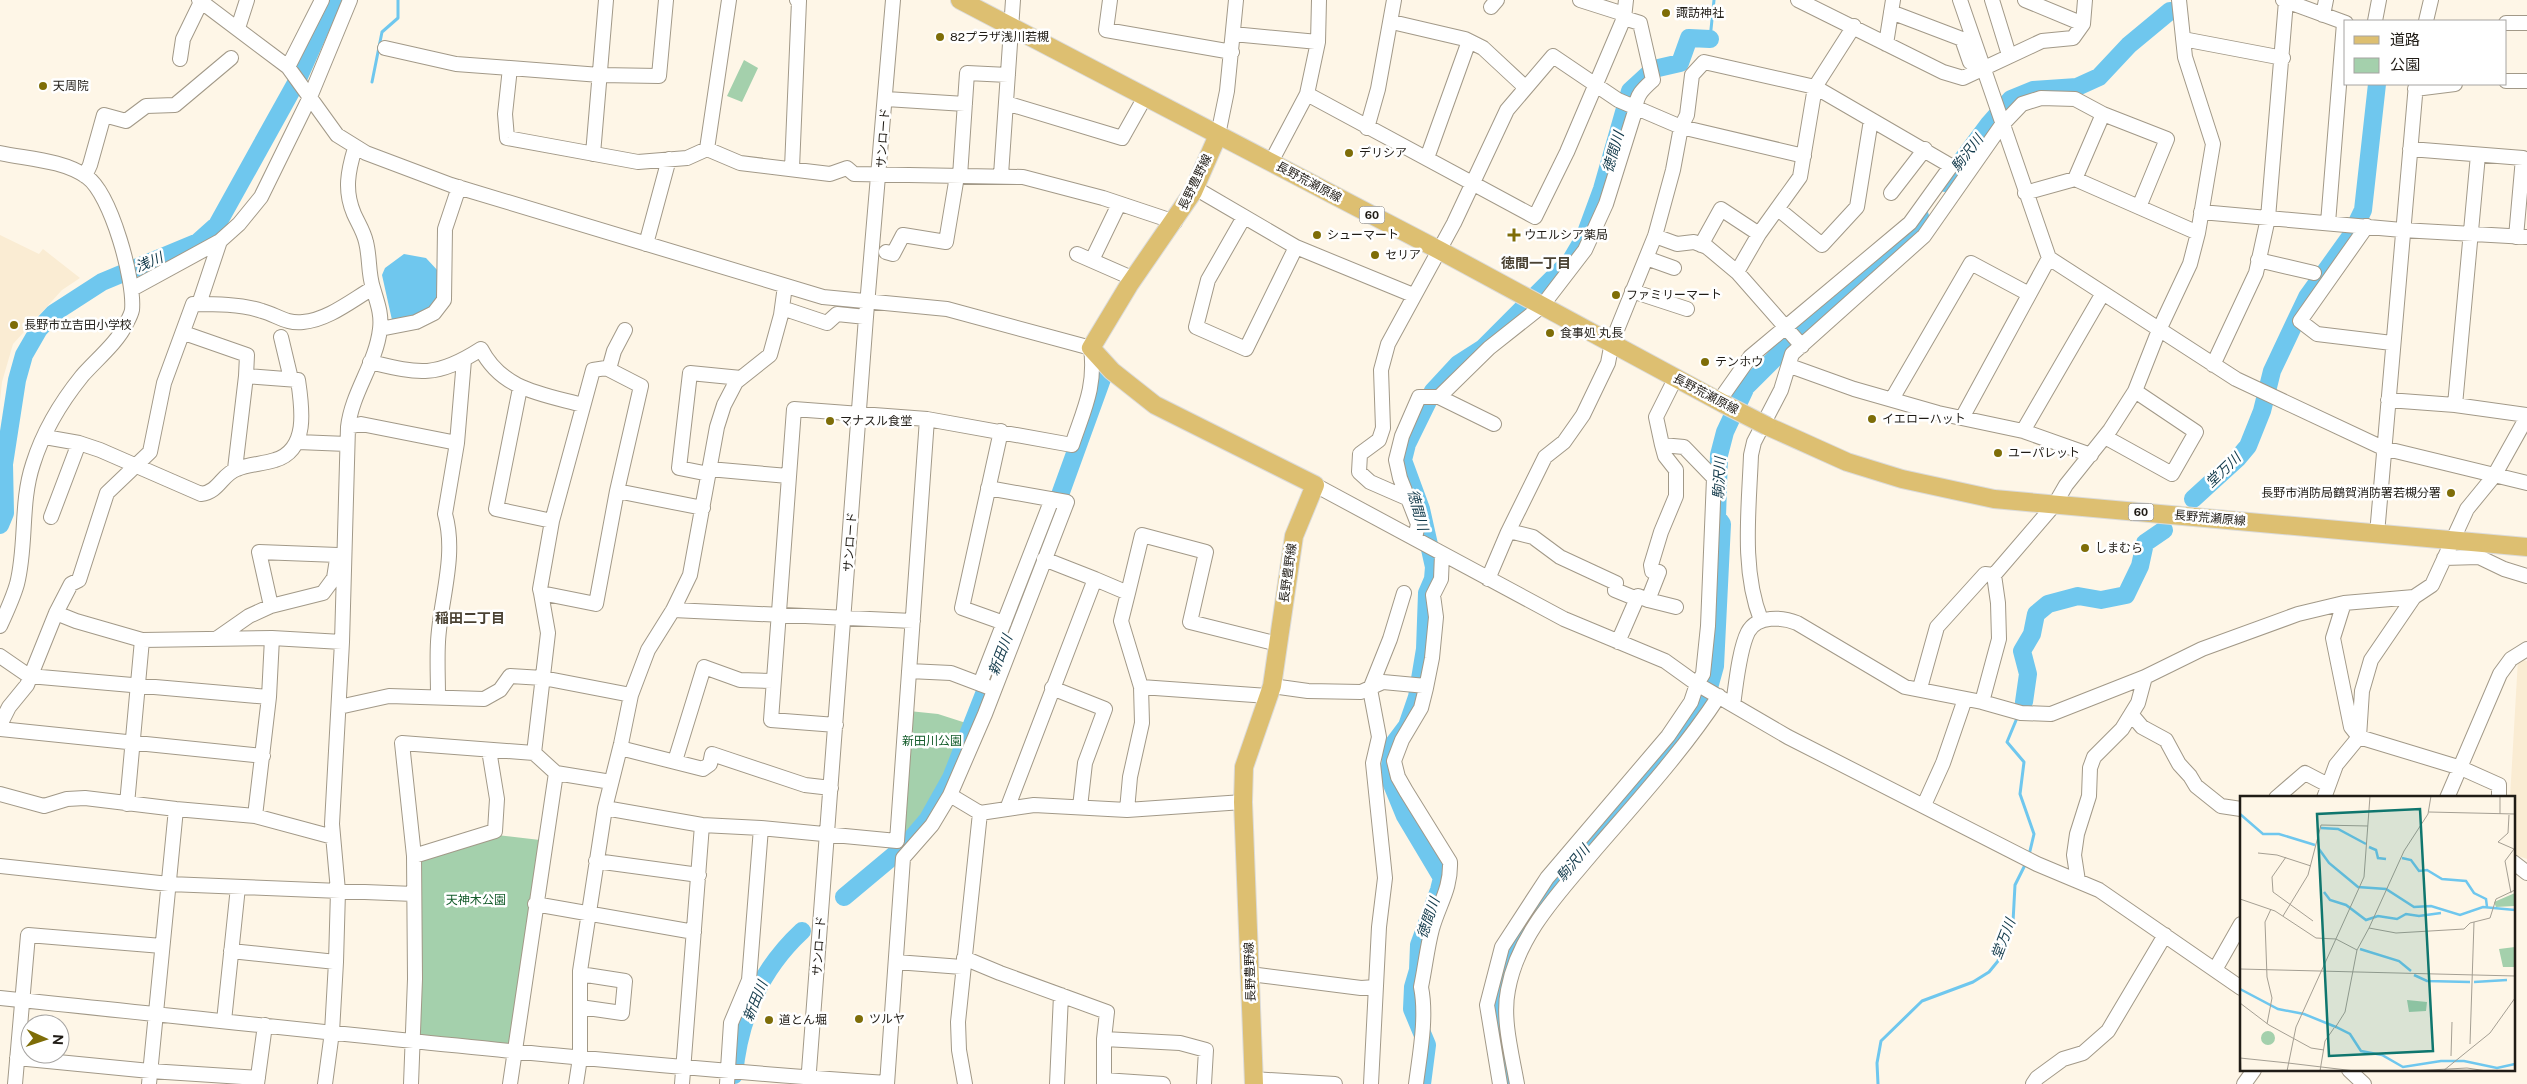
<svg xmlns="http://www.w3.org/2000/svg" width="2527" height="1084" font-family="'Public Sans','Noto Sans JP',sans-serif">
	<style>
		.built { fill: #faecd3 }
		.green { fill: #a4d0ac }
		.water { fill: #6fc7ee }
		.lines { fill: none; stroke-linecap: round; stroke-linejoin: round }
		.stream { stroke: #6fc7ee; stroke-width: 3 }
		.river { stroke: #6fc7ee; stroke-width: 18 }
		.minor-casing { stroke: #a29988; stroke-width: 16 }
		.major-casing { stroke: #dbdbda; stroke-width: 20 }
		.minor { stroke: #fff; stroke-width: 14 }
		.major { stroke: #ddbf71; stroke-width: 18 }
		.major-bridge-casing { stroke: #dbdbda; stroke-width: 20; stroke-linecap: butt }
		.major-bridge { stroke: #ddbf71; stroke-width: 18 }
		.poi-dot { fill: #7e6d08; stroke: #fff; stroke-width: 2 }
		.labels { text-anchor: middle; stroke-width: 5; stroke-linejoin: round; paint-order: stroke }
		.shield { fill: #fff; stroke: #63605c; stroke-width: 1 }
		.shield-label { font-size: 11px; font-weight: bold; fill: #201c16 }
		.poi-label { font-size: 12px; fill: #201c16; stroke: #fff; text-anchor: start }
		.street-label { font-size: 12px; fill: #201c16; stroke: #fff }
		.park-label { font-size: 12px; fill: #145c2b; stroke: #fff }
		.water-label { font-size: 14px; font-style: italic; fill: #11394a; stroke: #fff }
		.neighbourhood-label { font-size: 14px; font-weight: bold; fill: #4a4233; stroke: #fff }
		.inset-river { fill: none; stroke: #6fc7ee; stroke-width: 2.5 }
		.inset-road { fill: none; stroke: #a59f93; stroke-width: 1 }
		.view { fill: #0f766e; fill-opacity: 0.15; stroke: #0f766e; stroke-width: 2.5 }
		.inset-edge { fill: none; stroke: #201c16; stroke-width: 2.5 }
	</style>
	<rect width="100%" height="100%" fill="#fef6e7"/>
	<path class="built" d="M0 235 39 254 43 249 80 278 62 290 13 344 2 382 0 401Z
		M2518 659 2527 661V859L2513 854V798H2510Z"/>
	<path class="green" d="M744 60 758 68 742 102 727 96Z
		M909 711 938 714 966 723 947 770 926 810 899 844Z
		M497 835 540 840 510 1046 420 1037 422 960 420 860Z"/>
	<path class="water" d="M404 254 426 258 439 272C440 279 442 289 440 297 434 318 409 319 392 320L382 275 385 268Z"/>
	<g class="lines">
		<path class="stream" d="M1710 39 1714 0
			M372 82 382 32 398 18V0
			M2017 718 2007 742 2024 762 2020 794 2034 834 2029 855
			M1878 1084 1877 1063 1881 1041 1922 1001 1973 982 1989 972 1998 961 2002 946 2013 922 2015 885 2026 863"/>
		<path class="river" d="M1945 183 1989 124 2011 99 2033 90 2077 87 2099 77 2129 45 2170 11
			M2193 499 2238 458 2248 446 2262 411 2272 371 2307 297 2350 237 2363 210 2377 84
			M0 525 5 513 4 464 17 380 24 355 39 329 54 313 102 282 198 242 217 225 297 81 333 0
			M2024 702 2028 674 2022 651 2032 634 2036 614 2048 604 2078 596 2101 600 2126 595 2140 566 2145 543 2164 530
			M844 897 905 846 928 819 951 778 1032 572 1102 379
			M734 1075C739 1019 761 969 802 931
			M1422 1084 1427 1045 1412 1009 1413 987 1418 970 1419 945 1439 890 1442 878 1405 816 1389 777 1392 746 1407 726 1417 697 1425 649 1427 593 1433 579 1434 567 1421 509 1403 460 1407 444 1433 391 1458 364 1483 348 1571 260 1584 238 1602 189 1630 91 1654 69 1680 63 1689 38 1710 39
			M1507 1084 1501 1050 1496 997 1508 961 1521 933 1538 904 1620 808 1643 778 1678 740 1710 684 1715 666 1722 524 1717 517 1719 455 1725 432 1746 387 1809 324 1902 240 1920 216"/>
		<g class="minor-casing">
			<path id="minor" d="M199 0 288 67 337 135 366 153 451 185 823 297 947 309 1091 348C1096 387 1084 409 1072 445L927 419 794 409 771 720 836 725
				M1110 0 1106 30 1232 52
				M1580 0 1624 14
				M1798 0 1943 72 1963 78 2042 41 2073 38 2083 24 2085 0
				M1960 0 2049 258 2236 379 2383 448 2527 483
				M1992 0 2009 55
				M2025 0 2083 24
				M2283 0 2346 23
				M1491 7 1497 0
				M1891 12 1962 39 1970 62
				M2323 15 2326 0
				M2375 21 2379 0
				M2426 21 2431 0
				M1392 22 1465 39 1483 48 1525 87
				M2506 23H2527
				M238 28 247 0
				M1233 34 1318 42
				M2183 39 2283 58
				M1886 44 1893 0
				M385 48 456 64 510 68 505 114 507 138 638 162 687 158 707 149
				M180 59 183 39 201 2
				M288 67 322 0
				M510 68 600 75 659 76 666 0
				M2506 81H2527
				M2415 89 2455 84
				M1307 94 1535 217 1567 152 1624 18 1626 0
				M886 99 965 104
				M1006 103 1122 138 1145 97
				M1367 128 1378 89 1394 0
				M1218 135 1227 91 1236 0
				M707 149 740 163 830 174 847 168 854 174 1023 177 1103 198 1175 222
				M707 149 729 0
				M2410 149 2523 158 2516 237
				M0 153C28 159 63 160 87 177 111 194 135 281 132 310 131 315 128 320 126 324 118 342 95 361 82 376 61 402 43 432 33 464 20 503 27 545 17 584 13 598 6 613 0 626
				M593 154 606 0
				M1427 158 1469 41
				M1271 162 1307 94 1318 42 1319 0
				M792 168 799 1 797 0
				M1001 175 1013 0
				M85 176 90 165 104 115 126 121 146 106 175 105 231 58
				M960 176 967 73 1008 75
				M2075 179 2103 114 2167 139 2139 207
				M1195 188 1296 247 1413 295
				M1891 193 1925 149
				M2025 193 2075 179 2198 233
				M1778 209 1822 245 1857 207 1871 120
				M2201 212 2402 230 2527 237
				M1244 217 1208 280 1196 327 1246 349 1296 247
				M2328 223 2344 23
				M2367 226 2300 321 2317 334 2392 343
				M1655 236 1677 244 1694 242 1707 247 1737 272 1802 346
				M220 241 239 224 261 197 310 97 350 0
				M646 244 669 159
				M1701 245 1721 209 1759 234
				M886 252 893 254 903 235 946 242 957 176
				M1077 254 1134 279
				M1646 258 1674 268
				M1092 260 1119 204
				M2258 260 2314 273
				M1737 272 1759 234 1800 177 1815 87 1854 26
				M132 289 220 241 199 304
				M1632 291 1687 309
				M782 308 827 323 837 314 866 317
				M380 329 416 322 434 313 444 300 445 229 459 187
				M281 337 291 379
				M370 362C420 374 436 378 481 349 502 390 542 394 583 405
				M2213 365 2256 273 2268 218 2286 1
				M1790 366 1854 389 1938 413 2023 431 2091 455
				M609 369 614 351 625 330
				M520 388 496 509 552 521
				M1439 397 1494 424
				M1892 399 1971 263 2029 294
				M2388 400 2455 405 2527 415
				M2455 405 2478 155
				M1962 418 2049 258
				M348 427 361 424 457 443 464 360
				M1001 431 962 608 1004 623
				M2023 431 2103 293
				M45 437 79 443 100 450 201 494C219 492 222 474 237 469 249 464 263 464 275 460 309 450 302 407 298 380L246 376 247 355 184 333
				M2105 437 2172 474 2196 432 2135 391
				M298 442 347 444
				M235 469 246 376
				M709 469 788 476
				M709 474 679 468 690 373 741 378
				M1315 485 1564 619 1665 661 1697 684 1788 737 2037 864 2099 890 2241 988
				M617 491 703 508
				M1409 499 1370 482 1359 472 1360 454 1379 440 1383 428 1381 370 1388 344 1454 223 1507 110 1553 56 1618 100 1681 127 1804 156
				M51 517 79 443
				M1509 531 1533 537 1560 557 1616 583 1615 590 1637 599
				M2377 534 2416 84
				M1415 538 1418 524 1400 478 1396 460 1402 436 1419 397H1439L1489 348 1542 306 1585 250 1606 204 1636 108C1636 95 1643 89 1653 80L1640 23 1624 18
				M2444 558 2479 557 2504 569 2527 576
				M1095 579 1128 593 1142 535 1206 552 1190 622 1278 644
				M1488 579 1508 532 1545 457 1564 442 1583 415 1608 363 1612 342 1655 236 1673 170 1681 127 1687 115 1692 75 1704 62 1815 87 1951 166 1910 223 1750 357 1719 401
				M1128 593 1121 621 1141 687 1268 696
				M1648 600 1676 607
				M2344 603 2333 638 2351 727 2359 737 2461 768 2499 785V798
				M271 606 259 552 338 555
				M673 610 913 621
				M56 613 76 621 142 640 272 638 342 642
				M1761 620C1741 569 1749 509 1751 455L1754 442 1781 390 1792 354 1924 236 2001 126 2022 104 2041 98 2075 99 2103 114
				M216 639 249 616 271 606 323 593 334 578 337 559
				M1618 642 1638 596 1648 600 1659 572 1652 571 1651 565 1661 532 1676 496V470L1665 456 1662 445
				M0 656 29 676 269 697
				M909 671 951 673 988 687
				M980 684 1052 499
				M1272 686 1308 691 1361 692 1383 682 1426 686
				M1052 688 1105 709 1085 763 1080 807
				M1920 688 1937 627 1985 574 1994 575
				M438 696C438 678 437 660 438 642 440 600 457 556 445 514L457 443
				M1982 702 1999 639 1998 603 1994 575 2055 504 2066 485 2110 430 2135 391 2159 330 2190 264 2198 233 2213 144 2185 57 2179 0
				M1733 705C1736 685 1739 650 1748 632 1757 615 1783 617 1797 623L1905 687 1982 702 2021 713 2051 714 2145 677 2202 649 2298 614 2344 603 2414 597 2432 585 2467 509 2494 476 2527 417
				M339 707 389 696 484 699 500 690 510 676 543 678 631 695
				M2131 714 2142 727 2166 740 2179 764 2190 776 2196 786 2221 806 2241 809
				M0 725 9 707 27 685 56 613 71 584 79 580 107 493 150 452 164 383 193 304C215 304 241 304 262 311 277 315 286 324 303 322 328 320 352 300 373 288
				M0 729 263 756
				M620 748 703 769 710 764 712 754 805 785 831 788
				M534 753 548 633 541 593 540 589 552 521 593 370 606 368 641 386 617 491 596 604 541 593
				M675 761 704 667 740 680 773 681
				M0 794 44 806 67 799 85 798 176 809 255 816 333 837
				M950 795 980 813 1034 805 1127 810 1243 802
				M2276 798 2305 773 2328 785
				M2324 798 2336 765 2359 737 2362 691 2371 660 2414 597
				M2447 798 2500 674 2511 659 2527 649
				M127 804 142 640
				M1924 805 1943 763 1965 699
				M605 808 702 825 761 828 897 841 927 419
				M1007 809 1095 579 1044 559
				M1127 810 1130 777 1142 723 1141 687
				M255 816 269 697 272 638
				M414 856 495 831 497 799 489 750
				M596 861 699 875
				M2513 862 2527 873
				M0 866 169 884 414 894
				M2078 881 2074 855 2077 834 2089 796 2090 768 2094 757 2122 729 2138 703 2145 677
				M535 904 694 932
				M231 951 336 962
				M964 958 1000 973 1107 1012 1104 1039V1084
				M896 962 962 967
				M2216 968 2241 924
				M580 974 625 981 622 1013 580 1007
				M1250 974 1361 988 1376 987
				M0 998C295 1028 591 1063 887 1083
				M224 1021 238 887
				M1104 1039 1180 1043 1206 1050 1204 1084
				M17 1058 150 1071 258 1078
				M2349 1070 2364 1084
				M1253 1079 1335 1084
				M1104 1080 1163 1084
				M15 1084 28 935 162 946
				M149 1084 176 809
				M257 1084 265 1025
				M325 1084 332 1032 336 962 338 891 332 824 342 642 348 427C352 392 376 364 380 329 382 314 377 302 373 288 368 273 370 257 366 242 364 232 358 223 354 214 344 191 348 171 355 148
				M411 1084 415 979 414 856 402 743 534 753 556 773 611 782
				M510 1084 556 773
				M576 1084 580 1058V971L605 808 621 744 631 695 648 650 673 610 690 575 717 427 724 405 736 382 770 355 781 315 785 286
				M682 1084 702 825
				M727 1084 731 1023 749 980 761 828
				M808 1084 866 317 893 0
				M887 1084 903 858 932 825 950 795 985 714 1067 502 988 488
				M965 1084 959 1050 958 1022 980 813
				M1057 1084 1061 995
				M1371 1084 1379 927 1385 878 1373 763 1379 737 1370 689 1390 639 1404 593
				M1416 1084C1420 1053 1427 1017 1421 987 1425 968 1427 948 1432 929 1439 904 1451 889 1450 862L1406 791 1398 777 1394 761 1402 740 1421 708 1426 688 1432 658 1436 617 1433 595 1441 579 1442 554
				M1500 1084 1487 1005 1502 947 1547 878 1668 736 1691 702 1697 684 1703 674 1708 626 1714 478 1684 447 1662 445 1656 417 1676 377
				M1517 1084C1512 1055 1502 1019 1508 990 1518 934 1560 892 1595 850 1638 800 1683 751 1719 696
				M2033 1084 2037 1078 2063 1059 2083 1053 2108 1031 2165 935
				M2244 1084 2254 1070"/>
		</g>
		<g class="major-casing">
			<path id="major" d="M960 0 1439 250 1724 404
				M1218 135 1193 192 1129 285 1091 348 1112 371 1155 405 1315 485 1294 536 1272 686 1244 767 1243 802 1254 1084
				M1767 426 1847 462 1902 479 1994 499 2527 547"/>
		</g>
		<use href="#minor" class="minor"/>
		<use href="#major" class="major"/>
		<g class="major-bridge-casing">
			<path id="major-bridge" d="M1724 404 1767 426"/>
		</g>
		<use href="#major-bridge" class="major-bridge"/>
	</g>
	<g class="poi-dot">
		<circle cx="1666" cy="13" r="5"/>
		<circle cx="940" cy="37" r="5"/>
		<circle cx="43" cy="86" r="5"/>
		<circle cx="1349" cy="153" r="5"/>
		<circle cx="1317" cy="235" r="5"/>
		<path d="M1511.5 227.5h5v5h5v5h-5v5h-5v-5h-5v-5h5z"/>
		<circle cx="1375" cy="255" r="5"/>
		<circle cx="1616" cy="295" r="5"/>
		<circle cx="14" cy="325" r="5"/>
		<circle cx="1550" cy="333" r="5"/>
		<circle cx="1705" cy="362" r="5"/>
		<circle cx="1872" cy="419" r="5"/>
		<circle cx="830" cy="421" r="5"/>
		<circle cx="1998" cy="453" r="5"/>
		<circle cx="2451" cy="493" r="5"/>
		<circle cx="2085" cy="548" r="5"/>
		<circle cx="859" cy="1019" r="5"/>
		<circle cx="769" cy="1020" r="5"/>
	</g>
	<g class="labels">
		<g class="shield">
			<rect x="1359.5" y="206.5" width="25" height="17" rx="4"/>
			<rect x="2128.5" y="503.5" width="25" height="17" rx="4"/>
		</g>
		<g class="shield-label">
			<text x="1372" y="219">60</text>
			<text x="2141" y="516">60</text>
		</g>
		<g class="poi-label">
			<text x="1676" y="17">諏訪神社</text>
			<text x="950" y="41">82プラザ浅川若槻</text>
			<text x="53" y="90">天周院</text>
			<text x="1359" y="157">デリシア</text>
			<text x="1327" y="239">シューマート</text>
			<text x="1524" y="239">ウエルシア薬局</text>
			<text x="1385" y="259">セリア</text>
			<text x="1626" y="299">ファミリーマート</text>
			<text x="24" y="329">長野市立吉田小学校</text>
			<text x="1560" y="337">食事処 丸長</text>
			<text x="1715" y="366">テンホウ</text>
			<text x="1882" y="423">イエローハット</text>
			<text x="840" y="425">マナスル食堂</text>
			<text x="2008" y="457">ユーパレット</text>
			<text x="2441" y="497" text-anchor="end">長野市消防局鶴賀消防署若槻分署</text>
			<text x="2095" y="552">しまむら</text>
			<text x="869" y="1023">ツルヤ</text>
			<text x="779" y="1024">道とん堀</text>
		</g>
		<g class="street-label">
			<text transform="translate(883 138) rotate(-86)" y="4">サンロード</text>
			<text transform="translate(1195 182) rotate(-64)" y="4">長野豊野線</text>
			<text transform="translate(1309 182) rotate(28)" y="4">長野荒瀬原線</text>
			<text transform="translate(1706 394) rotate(28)" y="4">長野荒瀬原線</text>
			<text transform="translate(2210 518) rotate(5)" y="4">長野荒瀬原線</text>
			<text transform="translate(850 542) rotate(-86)" y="4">サンロード</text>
			<text transform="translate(1288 573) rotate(-82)" y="4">長野豊野線</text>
			<text transform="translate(819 946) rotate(-86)" y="4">サンロード</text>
			<text transform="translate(1250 972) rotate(-92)" y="4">長野豊野線</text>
		</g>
		<g class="park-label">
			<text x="932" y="745">新田川公園</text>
			<text x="476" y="904">天神木公園</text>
		</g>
		<g class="water-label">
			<text transform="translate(1613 152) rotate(-74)" y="5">徳間川</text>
			<text transform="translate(1967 153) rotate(-53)" y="5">駒沢川</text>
			<text transform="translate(149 262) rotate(-23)" y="5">浅川</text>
			<text transform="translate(2223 470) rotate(-44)" y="5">堂万川</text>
			<text transform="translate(1719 478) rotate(-87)" y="5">駒沢川</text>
			<text transform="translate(1418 510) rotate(75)" y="5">徳間川</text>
			<text transform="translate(1000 655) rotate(-69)" y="5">新田川</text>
			<text transform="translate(1573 863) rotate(-50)" y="5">駒沢川</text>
			<text transform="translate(1428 918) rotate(-71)" y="5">徳間川</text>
			<text transform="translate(2003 939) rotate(-69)" y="5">堂万川</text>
			<text transform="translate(755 1001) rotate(-68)" y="5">新田川</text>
		</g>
		<g class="neighbourhood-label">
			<text x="1536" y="268">徳間一丁目</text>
			<text x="470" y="623">稲田二丁目</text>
		</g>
	</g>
	<g transform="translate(2240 796)">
		<rect width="275" height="275" fill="#fef6e7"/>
		<path d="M275 97 274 110 256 111 254 106ZM275 151V171H263L259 153ZM167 204 187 206 186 215 169 216ZM21 242a7 7 0 1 1 14 0a7 7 0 1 1-14 0Z" fill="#a4d0ac"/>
		<path class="inset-river" d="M0 18 23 38H39L75 49M81 32 98 33 126 48M129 51 136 54 138 62 146 63M79 53 89 67 118 91 146 93 174 111 191 110 220 119 243 111 275 114M162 62 171 64 179 75 187 74 202 83 226 85 234 97 246 103 247 111M84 96 90 104 106 109 126 124 138 120 157 123 166 118 179 120 201 117M120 153 159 165 171 175M174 179 187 185 230 186M234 186 267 184M0 193 38 213 64 218 96 231 110 238 121 255 142 259 163 271 201 265H224L257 272 275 268"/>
		<path class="inset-road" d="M189 16 275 18M260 18V0M269 19 268 37 258 46 274 53 265 65 271 97M18 57 37 59 71 70M46 61 32 81 33 96 73 125M0 103 35 115 76 142 96 143M43 120 68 79 81 29 128 30M129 132 164 55 188 18 191 0M96 143 117 154 129 132 156 137 224 133 230 127 250 122 256 103 275 94M0 173 275 180M0 207 29 229 71 252 84 254M27 228 32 202 27 181 25 126 31 113M95 232 105 216 117 154M0 247 1 275M230 248 234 126M211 260 212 226M0 262 48 267M48 267 115 275M47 275 56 231 124 81 130 0M80 275 85 245 94 232M131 275H162M171 275 227 272 247 275M193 275H209M203 275 250 237 275 202"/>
		<path class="view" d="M180 13 193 255 89 260 77 18Z"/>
		<rect width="275" height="275" class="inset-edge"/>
	</g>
	<rect x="2344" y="20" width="162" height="65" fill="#ffffff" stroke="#a6a4a2"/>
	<rect x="2354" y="36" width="25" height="8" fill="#ddbf71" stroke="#a6a4a2"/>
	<text x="2390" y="45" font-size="15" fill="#201c16">道路</text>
	<rect x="2354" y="58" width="25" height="15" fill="#a4d0ac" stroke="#a6a4a2"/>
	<text x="2390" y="70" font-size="15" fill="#201c16">公園</text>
	<g transform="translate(45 1039) rotate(93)"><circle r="24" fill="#ffffff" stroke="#a6a4a2"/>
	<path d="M0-4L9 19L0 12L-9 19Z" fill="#7e6d08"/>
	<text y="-8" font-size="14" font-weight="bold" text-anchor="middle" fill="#201c16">N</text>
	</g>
</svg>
